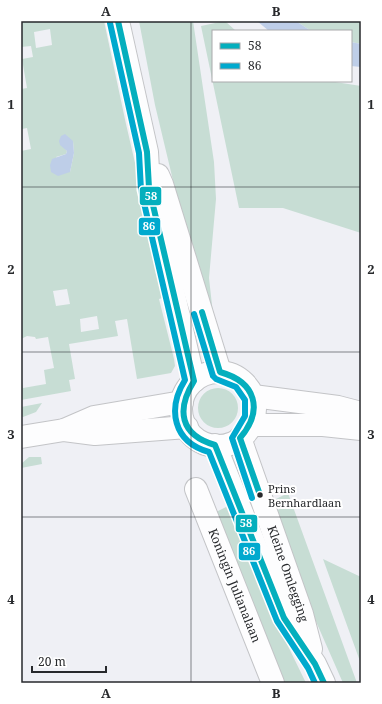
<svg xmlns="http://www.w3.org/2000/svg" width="382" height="704" font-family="'Noto Serif',serif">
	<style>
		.green { fill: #c7ddd4; fill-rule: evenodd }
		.water { fill: #becee8 }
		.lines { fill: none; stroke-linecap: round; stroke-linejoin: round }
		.minor-casing { stroke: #c3c4c7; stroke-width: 24 }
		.minor { stroke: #fdfdfe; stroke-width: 22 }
		.bus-1-casing { stroke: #fff; stroke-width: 9 }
		.bus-2-casing { stroke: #fff; stroke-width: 9 }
		.bus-1 { stroke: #04afbd; stroke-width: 6 }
		.bus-2 { stroke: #00a9ce; stroke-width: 6 }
		.grid { fill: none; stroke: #27292c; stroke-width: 1; stroke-opacity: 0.55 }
		.bus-dot { fill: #27292c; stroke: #fff; stroke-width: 1.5 }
		.labels { text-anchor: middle; stroke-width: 4; stroke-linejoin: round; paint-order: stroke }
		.bus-label { font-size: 11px; fill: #27292c; stroke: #fff; text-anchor: start }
		.street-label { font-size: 12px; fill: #27292c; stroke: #fff }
		.line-badge { stroke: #fff; stroke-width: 1.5 }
		.badge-label { font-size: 11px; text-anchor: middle; font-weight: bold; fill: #fff }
		.neatline { fill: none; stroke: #27292c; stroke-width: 1.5 }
		.grid-label { font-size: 13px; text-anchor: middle; font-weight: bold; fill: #27292c }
	</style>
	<rect width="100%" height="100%" fill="#eff0f5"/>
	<path class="green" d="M21 21H104L126 124 166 297 159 299 174 359 175 366 171 373 137 379 127 319 115 321 118 336 69 344 75 379 69 380 71 391 21 400V375L23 388 46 384 44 370 54 368 48 337 36 339 35 337 27 336 21 339V151L31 149 27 128 22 129 21 124V89L27 88 22 59 33 57 31 46 21 47ZM50 29 52 45 36 48 34 32ZM73 141 74 153 70 172 56 157 66 154 67 151 64 147ZM67 289 70 304 56 306 53 291ZM97 316 99 329 81 332 80 319Z
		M139 21H193L214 162 216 199 209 278 213 314 181 214 155 105Z
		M225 21 236 31H213V81H329L361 86V233L283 208H239L201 26Z
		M296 21H361V44L351 42V31H311Z
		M198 408a20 20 0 1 1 40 0a20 20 0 1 1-40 0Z
		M42 403 36 412 23 417 21 416V407Z
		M29 457H41L42 464 21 468V464Z
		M288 493 357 683H343L296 576 272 512 280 509 276 499Z
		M232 504 286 642 306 683H283L214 513Z
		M323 559 361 577V664Z"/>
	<path class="water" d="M257 21H296L311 31H269Z
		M351 42 361 44V67L351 66Z
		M65 134 73 141 74 153 70 172 58 176 51 172 50 165 52 159 66 154 67 151 60 145 59 141 61 136Z"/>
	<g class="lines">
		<g class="minor-casing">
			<g id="minor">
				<path d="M118 21 147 152 149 188 194 381"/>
				<path d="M158 175 162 184 220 372"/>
				<circle cx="218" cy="409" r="37"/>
				<path d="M253 396 338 407 361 413"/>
				<path d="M251 425H323L361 429"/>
				<path d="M64 430 95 434 187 427"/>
				<path d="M21 437 64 430 94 417 182 402"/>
				<path id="s1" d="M240 438 302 614 311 649"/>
				<path d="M215 445 284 618 315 664 324 683"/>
				<path id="s2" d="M196 489 273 683"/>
			</g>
		</g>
		<use href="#minor" class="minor"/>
		<g class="bus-1-casing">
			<path id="bus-1" d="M118 21 147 152 149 188 194 381C176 410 180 435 215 445L284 618 315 664 324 683
				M202 312 220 372C256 382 264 410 240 438L260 495"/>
		</g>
		<g class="bus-2-casing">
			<path id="bus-2" d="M110 23 139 153 141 190 185 380C167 409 173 442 209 452L277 621 308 668 315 683
				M194 314 213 376 216 379 236 387 245 400V416L232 438 252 498"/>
		</g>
		<use href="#bus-1" class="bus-1"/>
		<use href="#bus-2" class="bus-2"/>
	</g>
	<path class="grid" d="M191 21V683M21 187H361M21 352H361M21 517H361"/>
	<circle class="bus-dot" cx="260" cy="495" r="3.5"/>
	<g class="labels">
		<g class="bus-label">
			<text x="268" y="493">Prins<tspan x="268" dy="14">Bernhardlaan</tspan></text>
		</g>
		<g class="street-label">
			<text dy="4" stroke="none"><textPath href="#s1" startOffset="144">Kleine Omlegging</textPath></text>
			<text dy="4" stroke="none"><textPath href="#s2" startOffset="104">Koningin Julianalaan</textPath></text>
		</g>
	</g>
	<g class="line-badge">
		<rect x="139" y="186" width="23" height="20" rx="4" fill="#04afbd"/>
		<rect x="138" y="217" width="23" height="19" rx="4" fill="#00a9ce"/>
		<rect x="235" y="514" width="23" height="19" rx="4" fill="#04afbd"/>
		<rect x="238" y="542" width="23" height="19" rx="4" fill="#00a9ce"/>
	</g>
	<g class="badge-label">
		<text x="151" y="200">58</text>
		<text x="149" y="230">86</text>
		<text x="246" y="527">58</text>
		<text x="249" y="555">86</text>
	</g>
	<rect width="382" height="704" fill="none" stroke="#ffffff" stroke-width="44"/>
	<rect x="212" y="30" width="140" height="52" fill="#ffffff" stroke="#a9a9ab"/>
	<rect x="220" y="43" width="20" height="6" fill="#04afbd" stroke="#a9a9ab"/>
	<text x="248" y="50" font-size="12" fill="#27292c">58</text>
	<rect x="220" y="63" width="20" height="6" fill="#00a9ce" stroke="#a9a9ab"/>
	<text x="248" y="70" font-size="12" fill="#27292c">86</text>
	<path d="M32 666v6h74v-6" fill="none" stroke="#27292c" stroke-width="2"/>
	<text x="38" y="666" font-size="12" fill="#27292c" stroke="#ffffff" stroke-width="3" paint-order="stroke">20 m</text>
	<rect x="22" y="22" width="338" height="660" class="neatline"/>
	<g class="grid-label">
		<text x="106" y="16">A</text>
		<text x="276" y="16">B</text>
		<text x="11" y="109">1</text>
		<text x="371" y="109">1</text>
		<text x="11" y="274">2</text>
		<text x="371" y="274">2</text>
		<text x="11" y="439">3</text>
		<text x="371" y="439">3</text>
		<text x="11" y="604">4</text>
		<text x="371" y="604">4</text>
		<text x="106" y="698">A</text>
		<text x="276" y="698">B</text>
	</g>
</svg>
